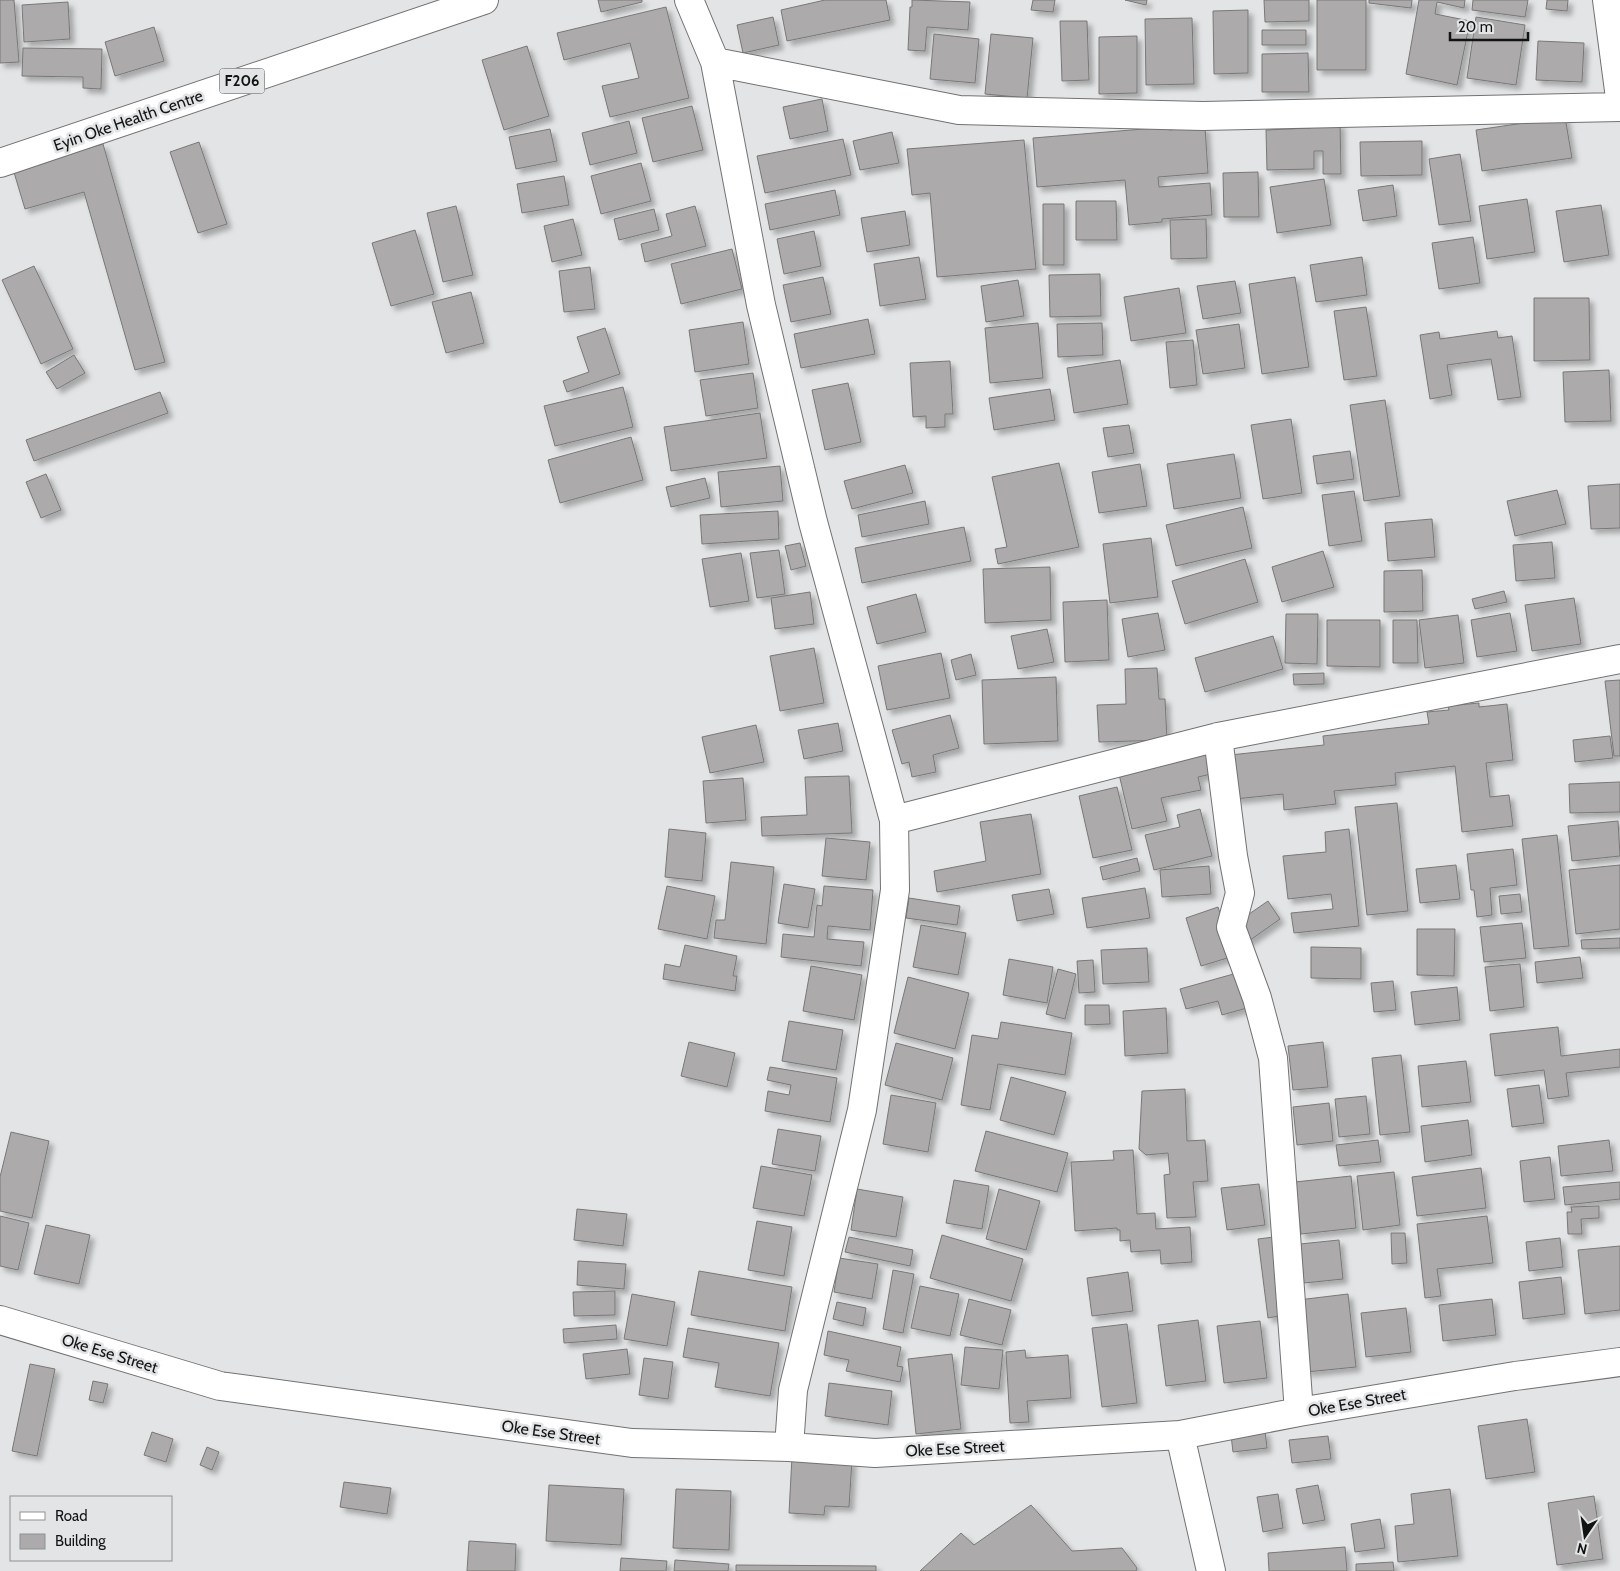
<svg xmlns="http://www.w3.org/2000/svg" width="1620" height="1571" font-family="Cabin,sans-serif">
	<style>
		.building { fill: #acaaaa; stroke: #797877; filter: url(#shadow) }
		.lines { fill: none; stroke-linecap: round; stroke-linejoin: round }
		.street-casing { stroke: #727273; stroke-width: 30 }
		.primary-casing { stroke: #727273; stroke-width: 30 }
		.street { stroke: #fff; stroke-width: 28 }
		.primary { stroke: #fff; stroke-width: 28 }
		.labels { text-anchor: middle; stroke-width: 5; stroke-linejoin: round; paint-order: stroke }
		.shield { fill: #e3e4e5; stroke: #515252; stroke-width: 1 }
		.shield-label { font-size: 15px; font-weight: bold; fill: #121313 }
		.street-label { font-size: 16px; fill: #121313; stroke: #e3e4e5 }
	</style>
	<defs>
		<filter id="shadow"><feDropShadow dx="4.5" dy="4.5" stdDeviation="2.5" flood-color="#0004"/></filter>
	</defs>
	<rect width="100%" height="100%" fill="#e3e4e5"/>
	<path class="building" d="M0 0H14L19 62 0 63Z
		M598 0H642V2L601 12Z
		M825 0H886L890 20 787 41 781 10Z
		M912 0 970 2 968 30 927 27 925 51 908 50 910 7H912Z
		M1033 0H1055L1053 12 1031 10Z
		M1125 0H1147L1146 5Z
		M1264 0H1309V21L1265 22Z
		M1317 0H1366V70H1317Z
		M1369 0H1412L1411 8 1369 3Z
		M1419 0H1465L1464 8 1437 2 1435 14 1470 21 1457 85 1406 74Z
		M1473 0H1528L1525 17 1472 10Z
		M1547 0H1568L1567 11 1546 9Z
		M68 2 70 39 24 42 22 5Z
		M666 7 689 98 610 117 602 86 639 78 630 43 564 60 557 33Z
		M1248 10V73L1214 74 1213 11Z
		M773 17 779 45 743 53 737 25Z
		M1476 17 1525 25 1516 85 1467 78Z
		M1192 18 1194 84 1146 85 1145 19Z
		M1060 21H1087L1089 80 1062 81Z
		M154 27 164 61 115 76 105 42Z
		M1262 30H1306V45H1262Z
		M934 34 979 39 975 83 930 79Z
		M991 34 1033 38 1027 98 985 94Z
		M1137 36V93L1099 94V37Z
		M1538 41 1584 43 1582 82 1536 80Z
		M527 46 549 116 504 130 482 60Z
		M23 48 102 49 101 89 83 88V77L22 76Z
		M1308 53 1309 92H1262V54Z
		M822 99 828 131 790 139 783 107Z
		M692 106 703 150 653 162 642 118Z
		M1565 117 1572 158 1482 171 1476 130Z
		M629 121 637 153 590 165 582 133Z
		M1340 123 1341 174H1323V151H1314V169L1267 170 1266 130 1311 128 1310 124Z
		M1168 127 1169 130 1205 127 1208 173 1158 177 1159 187 1210 183 1212 215 1162 219V222L1129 225 1125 180 1037 187 1033 138Z
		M550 129 557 161 516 169 509 137Z
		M892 132 899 163 860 170 853 141Z
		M843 139 851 175 765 193 757 156Z
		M1024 140 1036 269 937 277 930 193 912 195 907 149Z
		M1422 141V175L1361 176 1360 142Z
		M199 142 227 224 198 233 170 152Z
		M103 144 165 362 135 370 84 192 25 209 13 169Z
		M1460 154 1471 221 1439 225 1429 159Z
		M641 163 651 201 601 214 591 176Z
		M1258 172 1259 217H1224L1223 173Z
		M564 176 569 205 522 213 517 184Z
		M1324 179 1331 225 1277 233 1270 187Z
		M1393 185 1397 216 1363 221 1358 190Z
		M835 190 840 215 770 230 765 204Z
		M1527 199 1535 252 1487 259 1479 206Z
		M1076 201H1116L1117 240H1076Z
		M1043 204H1064V265H1043Z
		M1601 205 1609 255 1564 262 1556 211Z
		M456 206 473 275 443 282 427 213Z
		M695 206 706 246 645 262 641 244 672 236 666 214Z
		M654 209 659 230 619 240 614 219Z
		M905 211 910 245 867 252 861 218Z
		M573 219 582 255 552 262 544 226Z
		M1206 219 1207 258 1171 259 1170 220Z
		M415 230 434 294 391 306 372 243Z
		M814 231 821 266 784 274 777 239Z
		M1473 237 1480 283 1439 289 1432 243Z
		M732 249 742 289 681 304 671 264Z
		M919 257 926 299 880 306 874 264Z
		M1362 257 1367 295 1316 302 1310 265Z
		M34 266 73 349 41 364 2 280Z
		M590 267 595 309 564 312 559 271Z
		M1100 274 1101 316 1050 317 1049 275Z
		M823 277 831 314 791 322 783 285Z
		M1295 277 1309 367 1262 374 1249 284Z
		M1018 280 1024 316 986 322 981 286Z
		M1235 281 1241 313 1203 319 1197 286Z
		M1179 288 1186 333 1131 341 1124 297Z
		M471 292 484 343 446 353 432 302Z
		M1534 298H1589L1590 360 1534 361Z
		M1366 307 1377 376 1344 380 1334 311Z
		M868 319 875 354 801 368 794 334Z
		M743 322 749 364 695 372 689 330Z
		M1038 323 1043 378 990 383 985 328Z
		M1102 323 1103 355 1058 357 1057 324Z
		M1239 324 1245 368 1203 374 1196 330Z
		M605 328 620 374 567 392 563 381 589 372 577 337Z
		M1497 331 1498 338 1512 336 1521 397 1498 400 1491 359 1447 365 1452 395 1430 399 1420 335 1439 332 1440 339Z
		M1193 340 1197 385 1170 388 1166 342Z
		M74 355 85 373 57 389 46 372Z
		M1120 360 1128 404 1074 413 1067 368Z
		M950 361 953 414H945V427L926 428V416L913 417 910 363Z
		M1609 370 1611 421 1565 422 1563 372Z
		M753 373 758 408 706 416 700 380Z
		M848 383 861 442 825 450 812 390Z
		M623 387 633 427 555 446 544 406Z
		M1050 389 1055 420 994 430 989 398Z
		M160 392 168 413 34 461 26 440Z
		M1385 400 1400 496 1364 501 1350 405Z
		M760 413 767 458 671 471 664 427Z
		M1291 419 1302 493 1263 499 1251 425Z
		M1129 425 1134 453 1108 457 1103 428Z
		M631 437 643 480 560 503 548 460Z
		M1350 451 1354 479 1317 484 1313 456Z
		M1234 454 1241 498 1174 509 1167 464Z
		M1059 463 1079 547 998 564 995 549 1007 547 992 477Z
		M1140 464 1147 506 1099 513 1092 472Z
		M905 465 913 493 852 509 844 481Z
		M780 466 783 501 721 507 718 472Z
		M46 474 61 510 41 518 26 482Z
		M705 478 710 498 671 507 666 487Z
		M1620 484V528L1591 529 1588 486Z
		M1557 490 1566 524 1515 536 1507 501Z
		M1354 491 1362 541 1329 546 1322 495Z
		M925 501 929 524 862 537 858 515Z
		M1243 507 1252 548 1176 566 1166 525Z
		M778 511 779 539 702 544 700 515Z
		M1432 519 1435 557 1388 561 1385 523Z
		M964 527 971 561 862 583 855 548Z
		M1151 538 1158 597 1110 603 1103 544Z
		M1552 542 1555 578 1516 581 1513 545Z
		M800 543 806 566 791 570 785 546Z
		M779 550 785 594 757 598 750 553Z
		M1323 551 1334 587 1282 602 1272 567Z
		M741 553 749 601 710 607 702 559Z
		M1245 559 1258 602 1185 624 1172 581Z
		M1050 567 1051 620 985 623 983 569Z
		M1422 570 1423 611 1384 612V571Z
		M1504 591 1507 602 1475 609 1472 599Z
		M810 592 814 624 775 629 771 598Z
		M916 594 926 632 877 644 867 607Z
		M1574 598 1581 644 1532 651 1525 605Z
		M1107 600 1109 660 1065 662 1063 602Z
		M1158 613 1165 650 1128 657 1122 619Z
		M1510 613 1517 651 1477 657 1471 620Z
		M1286 614H1318L1317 664 1285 663Z
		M1458 615 1464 663 1425 668 1419 620Z
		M1327 620H1380V667L1327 666Z
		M1393 620H1417L1418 663H1393Z
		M1047 629 1054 662 1018 669 1011 636Z
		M1273 636 1283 669 1205 692 1195 658Z
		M814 648 824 703 780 711 770 656Z
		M941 653 950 698 887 710 878 666Z
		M971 654 976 675 956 680 951 660Z
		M1157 668 1159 699H1165L1167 740 1099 742 1097 705 1126 704 1125 669Z
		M1324 673V684L1294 685 1293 674Z
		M1056 677 1058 741 984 744 982 680Z
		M1620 680V756H1614L1605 681Z
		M1479 703V707L1507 704 1513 760 1486 763 1490 797 1509 795 1513 826 1462 832 1455 766 1395 773 1396 785 1334 791 1336 804 1284 810 1283 794 1235 799 1230 755 1324 745 1323 736 1429 724 1427 712 1449 710 1448 706Z
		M950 715 959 748 933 755 936 772 912 777 909 762 902 764 892 730Z
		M838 723 843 751 804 759 798 730Z
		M756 725 764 762 710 773 702 737Z
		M1610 736 1613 758 1575 762 1573 740Z
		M1211 752 1216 773 1198 777 1201 790 1161 798 1167 821 1132 829 1118 770Z
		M849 776 852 833 762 836 761 817 807 815 805 777Z
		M743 778 746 820 706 823 703 781Z
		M1620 782V812L1570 813 1569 784Z
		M1117 787 1132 850 1093 858 1079 796Z
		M1397 803 1408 911 1367 915 1355 807Z
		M1200 809 1212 856 1154 870 1145 835 1180 827 1177 815Z
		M1031 814 1041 874 937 892 934 871 986 861 980 822Z
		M1618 821 1620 856 1572 861 1568 826Z
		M669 829 706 833 702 881 665 877Z
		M1349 829 1359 926 1294 933 1291 913 1333 909 1331 894 1288 899 1283 856 1326 852 1325 832Z
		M1557 835 1569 946 1534 949 1522 839Z
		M826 838 870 842 866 880 822 876Z
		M1513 849 1517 885 1490 888 1492 915 1477 917 1474 890H1471L1467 854Z
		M1137 858 1140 871 1103 880 1100 867Z
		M731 862 774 867 766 944 714 938 716 920H725Z
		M1456 865 1460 899 1420 903 1416 869Z
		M1620 865V929L1576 934 1569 870Z
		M1209 866 1211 894 1162 897 1160 870Z
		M784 884 815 889 808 928 778 923Z
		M667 886 715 896 707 939 658 929Z
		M824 886 873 890 870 930 828 926 827 939 864 942 861 966 781 957 783 934 814 937 817 905 822 906Z
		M1145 888 1150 918 1087 928 1082 898Z
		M1049 889 1054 914 1017 921 1012 895Z
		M1520 894 1522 912 1501 914 1499 896Z
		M909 898 960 906 957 925 906 918Z
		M1268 901 1280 919 1246 943 1233 925Z
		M1218 907 1234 956 1201 966 1186 918Z
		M1522 923 1526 958 1484 962 1480 927Z
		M921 925 966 933 958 975 913 967Z
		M1417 929H1455L1454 976 1417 975Z
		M1620 938V948L1582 949 1581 940Z
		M685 945 737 956 733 976H737L735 991 663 979 665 964 680 967Z
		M1311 947 1361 948V979L1311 978Z
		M1147 948 1149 982 1103 984 1101 950Z
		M1580 957 1583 978 1537 983 1535 962Z
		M1009 959 1053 967 1047 1003 1003 995Z
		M1093 960 1095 992 1079 993 1077 961Z
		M1520 964 1524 1007 1490 1011 1485 967Z
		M811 966 862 975 854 1020 803 1011Z
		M1058 969 1076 974 1065 1019 1046 1014Z
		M1237 973 1247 1008 1222 1015 1218 1001 1186 1009 1180 989Z
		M908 977 969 993 955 1049 894 1033Z
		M1393 981 1396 1010 1374 1012 1371 983Z
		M1457 987 1460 1020 1415 1025 1411 992Z
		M1085 1005H1109L1110 1024 1085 1025Z
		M1166 1008 1168 1053 1125 1056 1123 1011Z
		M789 1021 843 1030 836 1070 782 1061Z
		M1001 1022 1072 1033 1065 1075 998 1064 990 1110 961 1105 972 1035 998 1039Z
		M1558 1027 1561 1056 1620 1049V1067L1566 1073 1569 1096 1548 1099 1544 1070 1495 1076 1490 1034Z
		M689 1042 735 1053 727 1087 681 1076Z
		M1323 1042 1328 1087 1293 1090 1288 1046Z
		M896 1043 953 1058 942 1100 885 1085Z
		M1401 1055 1410 1132 1380 1135 1372 1058Z
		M1466 1061 1471 1102 1422 1107 1418 1066Z
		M770 1067 837 1078 830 1122 765 1111 768 1091 789 1095 791 1085 767 1080Z
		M1011 1077 1066 1092 1054 1135 1000 1120Z
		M1539 1085 1544 1123 1512 1127 1507 1089Z
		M1185 1089 1187 1141 1205 1140 1208 1181 1193 1182 1196 1217 1167 1218 1164 1175 1170 1174 1168 1153 1146 1155 1139 1149 1142 1091Z
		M891 1095 936 1103 928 1152 883 1144Z
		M1366 1096 1370 1134 1339 1137 1335 1099Z
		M1329 1103 1333 1141 1297 1145 1293 1107Z
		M1468 1120 1472 1155 1425 1162 1421 1126Z
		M778 1129 821 1136 815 1171 772 1164Z
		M986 1131 1068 1153 1057 1192 975 1171Z
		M11 1132 49 1141 32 1218 0 1211V1177Z
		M1378 1140 1381 1162 1339 1166 1336 1145Z
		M1609 1140 1613 1171 1561 1176 1558 1146Z
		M1133 1150 1137 1214 1155 1213 1156 1229 1190 1227 1192 1262 1161 1264 1160 1250 1131 1252 1130 1240 1120 1241V1230H1117V1228L1075 1231 1071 1162 1114 1160 1113 1151Z
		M1550 1157 1555 1199 1524 1202 1520 1161Z
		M761 1166 812 1175 804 1216 753 1208Z
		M1481 1168 1486 1208 1417 1216 1412 1177Z
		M1394 1172 1400 1225 1363 1230 1357 1176Z
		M1351 1176 1356 1228 1301 1234 1295 1182Z
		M954 1180 989 1186 982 1229 946 1223Z
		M1620 1182V1199L1565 1205 1563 1187Z
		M1259 1184 1265 1225 1227 1230 1221 1188Z
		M857 1189 903 1197 896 1237 851 1230Z
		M999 1189 1040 1201 1026 1250 986 1239Z
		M1599 1206V1218L1581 1219 1582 1234H1568L1567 1212H1572L1571 1207Z
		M577 1209 627 1214 623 1246 574 1240Z
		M0 1216 29 1223 18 1270 0 1266Z
		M1487 1216 1493 1263 1437 1269 1441 1296 1425 1298 1417 1224Z
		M757 1221 792 1227 784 1276 748 1270Z
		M46 1225 90 1235 79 1284 34 1274Z
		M1391 1233H1405L1407 1263 1392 1264Z
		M942 1235 1023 1259 1011 1301 930 1278Z
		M849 1237 913 1250 910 1266 845 1252Z
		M1274 1237 1284 1315 1268 1318 1258 1239Z
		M1560 1238 1563 1267 1529 1271 1526 1242Z
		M1339 1240 1343 1279 1304 1283 1300 1244Z
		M1620 1246V1310L1585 1314 1578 1250Z
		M839 1258 878 1264 872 1299 834 1292Z
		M578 1261 626 1264 624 1289 577 1285Z
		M893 1270 914 1274 903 1333 883 1329Z
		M699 1271 792 1287 785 1331 691 1315Z
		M1128 1272 1133 1311 1092 1316 1087 1278Z
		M1561 1277 1565 1314 1523 1319 1519 1282Z
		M920 1286 959 1294 950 1336 911 1328Z
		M615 1291V1315L574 1316 573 1292Z
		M632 1294 675 1302 667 1346 624 1339Z
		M1348 1294 1356 1367 1306 1372 1298 1300Z
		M969 1299 1011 1310 1002 1345 960 1335Z
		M1492 1299 1496 1335 1443 1341 1439 1305Z
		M837 1302 866 1308 863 1326 833 1319Z
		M1406 1308 1411 1352 1366 1357 1361 1313Z
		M1198 1320 1206 1381 1166 1386 1158 1325Z
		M1260 1321 1267 1378 1224 1383 1217 1326Z
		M1127 1324 1137 1403 1102 1407 1092 1328Z
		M616 1325 617 1339 564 1343 563 1329Z
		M688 1328 779 1343 770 1396 715 1387 719 1363 683 1357Z
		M828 1331 901 1347 897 1366 903 1367 900 1382 846 1371 849 1360 824 1355Z
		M965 1347 1003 1350 999 1389 961 1385Z
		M627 1349 630 1374 586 1379 583 1354Z
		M1025 1350 1026 1358 1068 1355 1071 1398 1027 1401 1029 1422 1010 1423 1006 1352Z
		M952 1354 961 1429 916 1434 908 1359Z
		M644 1358 673 1362 668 1399 639 1395Z
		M30 1364 55 1369 37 1456 12 1451Z
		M93 1381 108 1384 103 1403 89 1400Z
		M829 1383 892 1391 888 1425 825 1416Z
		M1527 1419 1535 1472 1486 1479 1478 1426Z
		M1265 1431 1267 1448 1233 1452 1231 1435Z
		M152 1432 173 1439 166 1462 144 1455Z
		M1328 1436 1331 1459 1292 1463 1289 1440Z
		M207 1447 219 1452 212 1470 200 1465Z
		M792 1457 852 1460 849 1507 825 1506 824 1515 789 1513Z
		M344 1482 391 1488 387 1514 340 1507Z
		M549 1485 624 1489 621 1545 546 1541Z
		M1318 1485 1325 1520 1303 1524 1296 1489Z
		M676 1489 731 1491 729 1550 673 1548Z
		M1450 1489 1458 1556 1398 1562 1395 1526 1414 1524 1411 1494Z
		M1278 1494 1283 1528 1263 1532 1257 1497Z
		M1594 1496 1603 1559 1557 1565 1548 1503Z
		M1031 1505 1072 1551 1122 1548 1137 1568 1136 1571H920L961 1533 974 1545Z
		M1380 1519 1385 1548 1355 1552 1351 1524Z
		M469 1541 516 1544 515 1571H467Z
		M1345 1547 1347 1571H1269L1268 1553Z
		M621 1558 667 1561 666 1571H620Z
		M675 1560 729 1564 728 1571H674Z
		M1393 1562 1394 1571H1356V1564Z
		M736 1565 876 1566V1571H736Z"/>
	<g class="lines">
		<g class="street-casing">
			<path id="street" d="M689 0 715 62 761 305 813 522 894 820 895 890 862 1110 793 1390 789 1447
				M1607 0 1620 98
				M715 62 959 110 1203 116 1620 107
				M1218 737 1233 856 1240 893 1231 927 1257 998 1273 1058 1299 1412
				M894 820 1218 737 1620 659
				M0 1320 220 1386 632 1443 789 1447 875 1453 1180 1435 1299 1412 1515 1376 1620 1362
				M1180 1435 1211 1571"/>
		</g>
		<g class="primary-casing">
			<path id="primary" d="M0 163 484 0"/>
		</g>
		<use href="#street" class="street"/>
		<use href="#primary" class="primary"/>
	</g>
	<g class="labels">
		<rect class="shield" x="219.5" y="68.5" width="45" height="25" rx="4"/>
		<g class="shield-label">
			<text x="242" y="86">F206</text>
		</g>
		<g class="street-label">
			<text transform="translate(128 120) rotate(-19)" y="6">Eyin Oke Health Centre</text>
			<text transform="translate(110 1353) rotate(17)" y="6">Oke Ese Street</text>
			<text transform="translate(1357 1402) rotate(-10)" y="6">Oke Ese Street</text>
			<text transform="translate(551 1432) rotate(8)" y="6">Oke Ese Street</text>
			<text transform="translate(955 1448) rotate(-3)" y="6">Oke Ese Street</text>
		</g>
	</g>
	<rect x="10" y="1496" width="162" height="65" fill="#e3e4e5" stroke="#8f9091"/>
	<rect x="20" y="1512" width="25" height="8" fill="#ffffff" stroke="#8f9091"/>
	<text x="55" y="1521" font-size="15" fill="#121313">Road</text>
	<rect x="20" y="1534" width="25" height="15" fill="#acaaaa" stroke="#8f9091"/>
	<text x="55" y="1546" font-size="15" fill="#121313">Building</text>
	<g transform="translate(1585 1536) rotate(193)" stroke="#e3e4e5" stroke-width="4" paint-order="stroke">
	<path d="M0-4L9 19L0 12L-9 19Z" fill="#121313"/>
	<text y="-8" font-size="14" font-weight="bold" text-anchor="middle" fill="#121313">N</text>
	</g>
	<path d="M1450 32v8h78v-8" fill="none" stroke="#121313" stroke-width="2.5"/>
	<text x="1458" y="32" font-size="15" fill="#121313" stroke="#e3e4e5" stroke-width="4" paint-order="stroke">20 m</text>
</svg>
